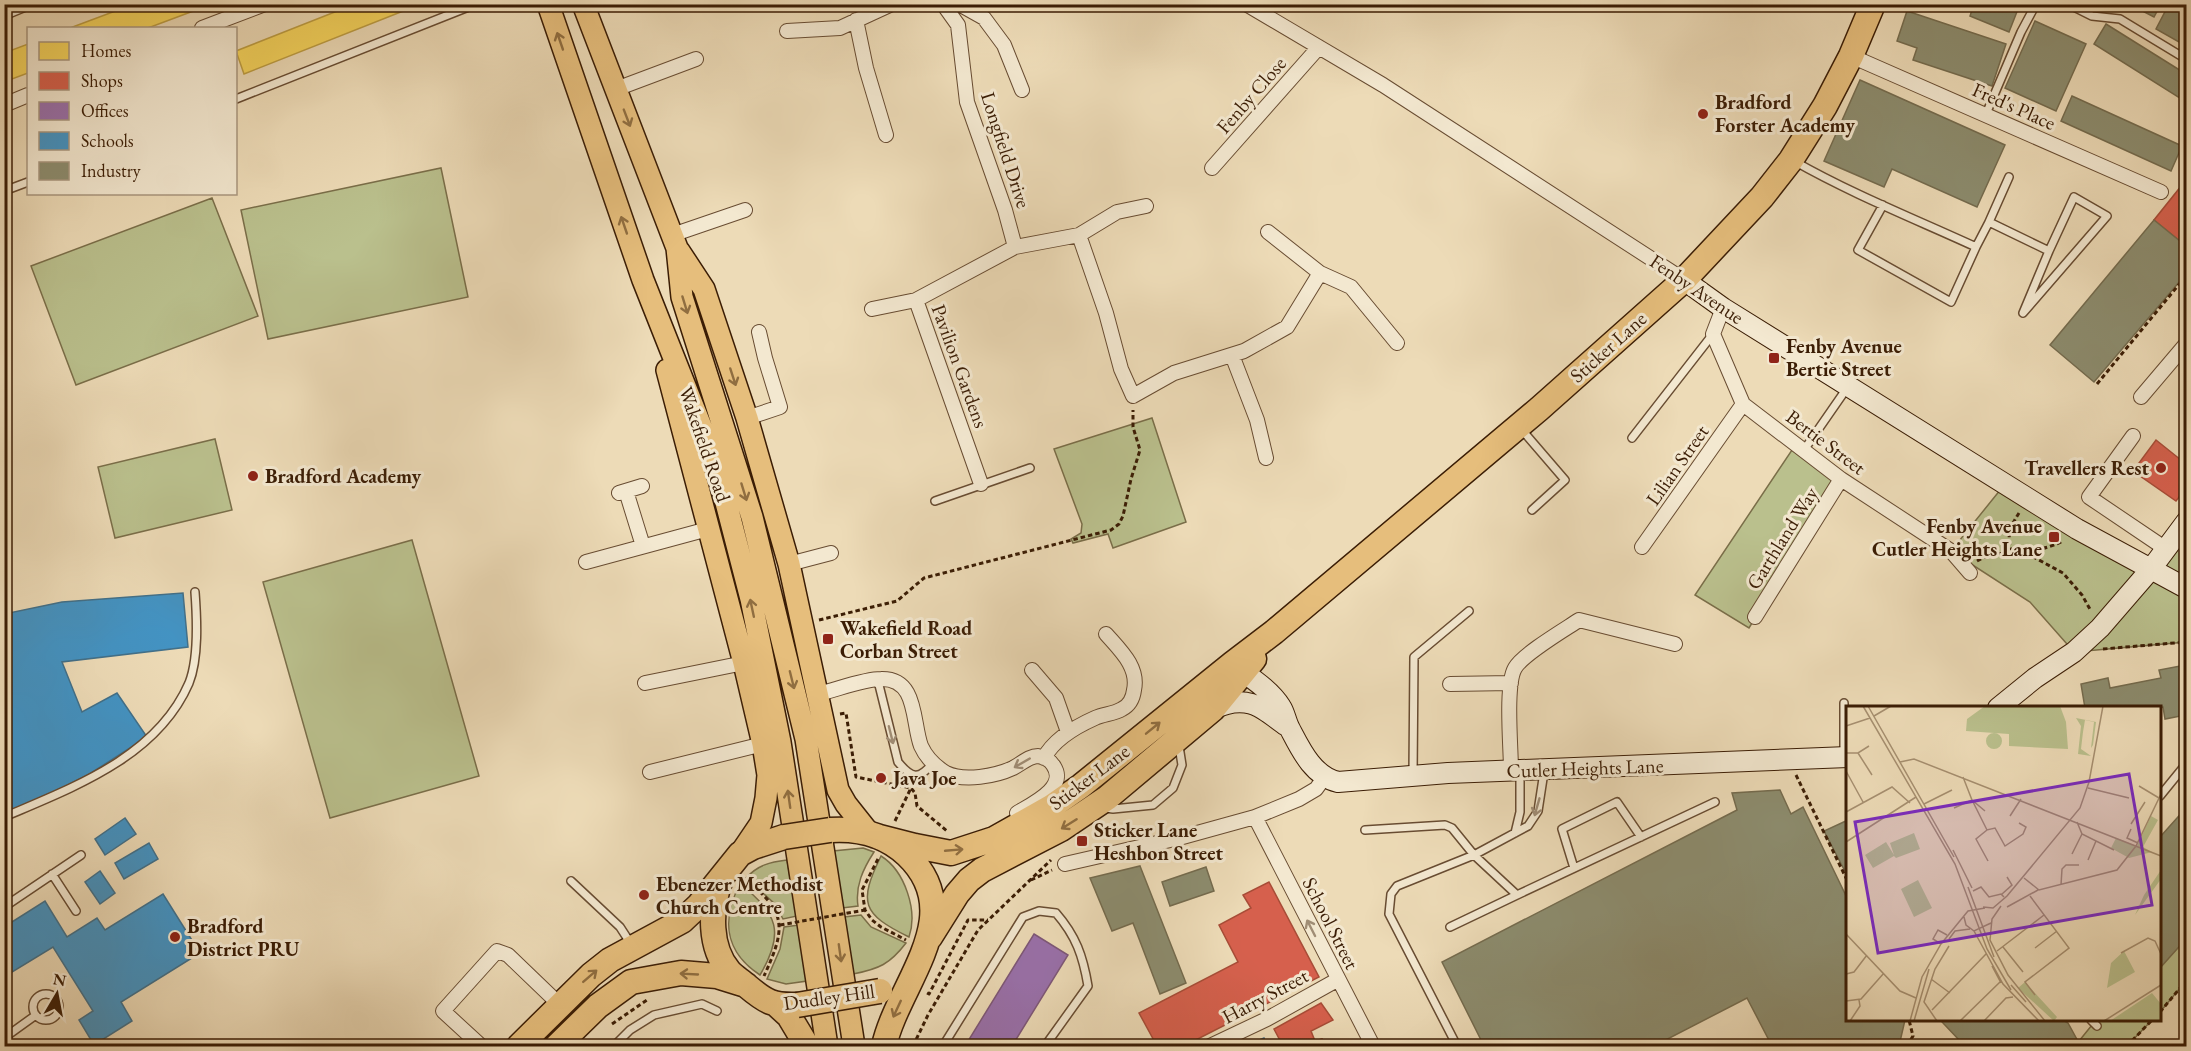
<svg xmlns="http://www.w3.org/2000/svg" width="2191" height="1051" font-family="'EB Garamond',serif">
	<style>
		.green { fill: #bac08d; stroke: #7a6e49; stroke-width: 1.5 }
		.homes { fill: #f6d55c; stroke: #be9e42; stroke-width: 1.5 }
		.shops { fill: #d6604d; stroke: #a84c37; stroke-width: 1.5 }
		.offices { fill: #9970ab; stroke: #7d5779; stroke-width: 1.5 }
		.schools { fill: #4393c3; stroke: #41708a; stroke-width: 1.5 }
		.industry { fill: #8c8c6e; stroke: #746b4e; stroke-width: 1.5 }
		.lines { fill: none; stroke-linecap: round; stroke-linejoin: round }
		.lane-casing { stroke: #684c32; stroke-width: 10 }
		.street-casing { stroke: #684c32; stroke-width: 16 }
		.secondary-casing { stroke: #3b1d05; stroke-width: 22 }
		.primary-casing { stroke: #3b1d05; stroke-width: 24 }
		.highway-casing { stroke: #3b1d05; stroke-width: 27 }
		.path { stroke: #3b1d05; stroke-width: 3; stroke-dasharray: 4.5 3; stroke-linecap: butt }
		.lane { stroke: #f3e8d0; stroke-width: 7 }
		.street { stroke: #f3e8d0; stroke-width: 14 }
		.secondary { stroke: #f3e8d0; stroke-width: 20 }
		.primary { stroke: #e6be7c; stroke-width: 21 }
		.highway { stroke: #e6be7c; stroke-width: 24 }
		.highway-bridge-casing { stroke: #3b1d05; stroke-width: 27; stroke-linecap: butt }
		.path-bridge { stroke: #3b1d05; stroke-width: 3; stroke-dasharray: 4.5 3; stroke-linecap: butt }
		.highway-bridge { stroke: #e6be7c; stroke-width: 24 }
		.oneway { stroke: #906e40 }
		.oneway2 { stroke: #a08d75 }
		.poi-dot { fill: #8f2418; stroke: #f3e8d0; stroke-width: 2 }
		.labels { text-anchor: middle; stroke-width: 6; stroke-linejoin: round; paint-order: stroke }
		.street-label { font-size: 20px; fill: #3b1d05; stroke: #f3e8d0 }
		.poi-label { font-size: 20px; font-weight: bold; fill: #3b1d05; stroke: #f3e8d0; text-anchor: start }
		.inset-road { fill: none; stroke: #a68f70; stroke-width: 1.5 }
		.view { fill: #7b2cbf; fill-opacity: 0.15; stroke: #7b2cbf; stroke-width: 3 }
		.inset-edge { fill: none; stroke: #3b1d05; stroke-width: 3 }
	</style>
	<rect width="100%" height="100%" fill="#eddbb7"/>
	<filter id="stains"><feTurbulence type="fractalNoise" baseFrequency=".00333" numOctaves="4"/><feColorMatrix values="0 0 0 0 .2 0 0 0 0 .09 0 0 0 0 .02 0 0 0 .5 -.17"/></filter>
	<radialGradient id="worn" r=".72"><stop offset=".6" stop-color="#630" stop-opacity="0"/><stop offset="1" stop-color="#630" stop-opacity=".3"/></radialGradient>
	<path class="green" d="M441 168 468 297 268 339 241 210Z
		M212 198 258 316 76 385 31 266Z
		M1152 418 1186 522 1113 548 1108 534 1073 543 1071 539 1081 533 1082 524 1054 449Z
		M215 439 232 510 115 538 98 467Z
		M1796 444 1841 479 1749 628 1695 595Z
		M2005 484 2150 569 2186 522V642L2074 652 2030 602 1951 551Z
		M412 540 479 776 330 818 263 582Z
		M863 848 874 852C863 869 855 886 858 906L842 908 833 851Z
		M881 856C905 871 918 911 909 937 862 914 858 903 881 856Z
		M787 860 797 916 783 919 775 904 746 878C758 865 770 862 787 860Z
		M740 884C778 913 785 933 760 975 725 952 721 920 740 884Z
		M861 915 871 927 906 943C890 964 879 969 853 974L844 917Z
		M2186 916V981L2160 1012V944Z
		M799 925 807 981 786 984 767 979 780 949 784 927Z
		M2096 1020H2152L2127 1046H2075Z"/>
	<path class="homes" d="M134 4H193L196 10 148 28H70Z
		M355 4H421L244 74 236 51Z
		M28 44V73L4 82V53Z"/>
	<path class="shops" d="M2186 180V246L2154 220Z
		M2156 440 2186 464V488L2176 501 2133 471Z
		M1269 882 1319 977 1184 1046H1157L1139 1013 1238 962 1219 925 1251 908 1243 895Z
		M1321 1003 1333 1020 1311 1031 1315 1041 1322 1039 1326 1046H1283L1274 1029Z"/>
	<path class="offices" d="M1034 934 1068 955 1012 1046H965Z"/>
	<path class="schools" d="M183 593 188 647 62 662 82 712 117 693 147 737 88 775 22 808 4 811V614L62 602Z
		M125 818 136 834 105 855 95 839Z
		M149 843 158 859 124 879 115 863Z
		M100 871 115 893 100 904 85 882Z
		M163 894 200 953 121 1002 132 1021 94 1045 79 1020 93 1011 53 947 4 977V927L45 901 67 937 97 918 105 930Z
		M1264 1038 1268 1046H1246Z"/>
	<path class="industry" d="M1974 4H2020L2009 32 1970 16Z
		M2129 4H2161L2154 17Z
		M2169 4H2186V46L2156 29Z
		M1907 11 2006 44 1992 86 1913 60 1917 48 1897 41Z
		M2035 21 2086 44 2056 111 2005 88Z
		M2106 24 2186 74V102L2094 44Z
		M1860 80 2005 145 1977 207 1892 169 1884 187 1824 161Z
		M2072 96 2182 146 2171 171 2061 121Z
		M2154 220 2186 246V274L2094 382 2050 345Z
		M2186 665V715L2165 719 2163 707 2085 708 2081 684 2108 678 2110 688 2161 678 2159 670Z
		M1780 790 1791 814 1803 807 1848 900V1020H1905L1899 1046H1772L1747 998 1654 1046H1484L1442 962 1737 810 1732 793Z
		M2186 808V939L2160 968V837Z
		M1848 820V877L1824 831Z
		M1140 866 1186 983 1160 994 1133 923 1112 931 1090 878Z
		M1206 867 1214 891 1170 906 1162 882Z
		M1945 1020H2063L2068 1023 2079 1043 2076 1046H1955L1960 1041 1942 1022Z"/>
	<g class="lines">
		<g class="lane-casing">
			<path id="lane" d="M2068 4 2092 16 2120 19 2186 59
				M4 16 33 4
				M236 99 476 4
				M1986 114 2021 32 2036 4
				M1794 161C1852 194 1915 219 1976 247L1951 302 1858 250 1883 205
				M4 191 28 182
				M1989 222 2009 177
				M1976 247 1989 222 2049 251 2074 197 2107 216 2023 313 2049 251
				M1522 430 1565 480 1532 510
				M1632 438 1713 334
				M1804 450 1847 388
				M935 501 1030 468
				M873 680 879 685 898 762C912 779 919 780 933 763
				M1844 755V703
				M1413 775 1414 657 1469 611
				M2160 796 2186 764
				M1105 808 1113 809 1153 805 1173 788 1182 765 1179 746
				M4 817C74 787 157 757 189 683 199 658 197 619 195 592
				M1365 830 1445 825 1452 828 1474 855 1517 895 1715 802
				M1515 833 1520 812V773
				M1574 868 1562 829 1617 802 1641 837
				M52 874 76 911
				M571 881 620 927 631 944
				M4 907 81 855
				M1450 927 1517 895
				M33 1007a13 13 0 1 1 26 0a13 13 0 1 1-26 0Z
				M2091 1020 2097 1026
				M4 1038 36 1015
				M614 1046 630 1030 654 1015 702 1004 717 1011
				M943 1046 1023 917 1039 911 1056 913C1076 936 1083 956 1088 986L1045 1046
				M1457 1046 1389 914 1391 894 1397 886 1474 855 1528 826 1538 811 1544 772"/>
		</g>
		<g class="street-casing">
			<path id="street" d="M943 4 958 25 967 102 1005 210 1015 247 1079 235 1106 313 1121 369 1133 396 1174 373 1244 351 1287 327 1320 273 1268 232
				M959 4 984 18 1004 45 1022 90
				M1246 4 1383 85 1684 280
				M856 20 866 68 886 135
				M202 28 265 4
				M787 31 840 28 892 4
				M1851 56 2161 192
				M616 89 696 59
				M4 105 28 95
				M1212 168 1319 47
				M672 235 745 210
				M1079 235 1117 212 1146 206
				M1320 273 1351 287 1397 343
				M1723 308 1713 334 1743 404 1841 479 1951 551 1970 573
				M872 309 916 300
				M1232 355 1257 420 1266 458
				M2141 397 2186 344
				M747 418 780 407 765 358 759 332
				M2133 436 2089 497 2166 549
				M981 484 916 300 1015 247
				M626 491 643 546
				M619 493 642 486
				M1642 547 1743 404
				M586 562 708 529
				M789 564 831 553
				M1755 617 1841 479
				M1032 670 1056 698 1068 732
				M645 683 744 663
				M1450 684 1511 683
				M818 694C836 690 863 679 881 679 918 678 912 722 921 746 926 757 936 767 946 773 964 782 996 776 1013 768 1021 764 1029 756 1038 756 1043 757 1050 760 1053 765 1069 787 1032 804 1017 813
				M1044 758C1054 739 1077 726 1095 718 1104 714 1114 714 1122 709 1130 705 1133 698 1134 690 1139 667 1120 650 1106 634
				M1511 770C1511 748 1505 685 1515 668 1523 654 1564 630 1579 620L1675 644
				M650 772 763 744
				M1255 817 1373 1046
				M1065 864 1179 838 1255 817 1299 799 1316 789 1324 778
				M481 1046 443 1011 497 951 508 955 559 1004
				M1210 1046 1267 1019 1337 980"/>
		</g>
		<g class="secondary-casing">
			<path id="secondary" d="M1684 280 1723 308 2077 529 2186 588
				M1232 664C1248 676 1270 689 1281 707 1285 713 1286 722 1290 729 1301 750 1313 776 1338 782L1448 773 1848 757
				M1998 708 2035 678 2074 652 2100 628 2151 569 2186 522
				M1213 709C1245 694 1259 705 1285 725"/>
		</g>
		<g class="primary-casing">
			<path id="primary" d="M548 4 643 280 716 464 751 599 780 742 827 1046
				M583 4 677 248 682 297 752 517 806 739 854 1046
				M679 251 704 289 747 418 789 564 838 790 846 804 869 833
				M667 370 744 663 763 744 768 775 766 798 761 823 740 854"/>
		</g>
		<g class="highway-casing">
			<path id="highway" d="M830 830C859 828 886 835 907 855 970 915 898 983 884 1046
				M876 836 915 846 951 853 994 839 1051 807 1081 786 1232 664 1274 632 1539 409 1684 280 1762 197 1791 160 1825 106 1851 56 1873 4
				M720 882C710 910 709 947 729 971 734 977 742 981 747 986 766 1002 773 1006 797 1005
				M930 937 957 894 969 880 982 870 1061 829 1107 798 1213 709 1254 659
				M777 1005 789 1016 807 1046
				M519 1046 591 975 610 960 682 921 699 905 740 854 753 847 784 837
				M557 1046 598 1006 631 982 681 973 717 976 746 985"/>
		</g>
		<path class="path" d="M2097 384 2186 276
			M2012 552C2006 536 2010 527 2019 513
			M2026 553 2063 573 2082 595 2091 611
			M1977 561C1993 552 2008 553 2025 552 2039 550 2051 547 2063 541
			M819 620 897 601 924 578 1111 530 1119 524 1123 516 1131 479 1140 450 1133 427V410
			M2103 649 2186 642
			M840 714 846 713 856 777 911 788 915 793 917 806 947 831
			M1796 775 1848 882
			M895 821 911 788
			M878 859 862 890 865 910 872 920 881 927 906 940
			M1031 880 1052 870
			M748 882C789 913 784 932 764 976
			M927 993 929 994 968 920H988
			M2160 1012 2186 981
			M612 1024 647 1000
			M913 1046 928 1015 978 930 1051 860
			M1907 1046 1913 1036 1909 1020
			M2127 1046 2152 1020"/>
		<use href="#lane" class="lane"/>
		<use href="#street" class="street"/>
		<use href="#secondary" class="secondary"/>
		<use href="#primary" class="primary"/>
		<use href="#highway" class="highway"/>
		<g class="highway-bridge-casing">
			<path id="highway-bridge" d="M784 837 830 830
				M797 1005 880 991"/>
		</g>
		<path class="path-bridge" d="M780 925 865 910"/>
		<use href="#highway-bridge" class="highway-bridge"/>
	</g>
	<defs><path id="oneway-shaft" d="M-6 0H5M1.5-3L5.5 0L1.5 3" fill="none" stroke-width="1.6" stroke-linecap="round" stroke-linejoin="round" transform="scale(1.5)"/></defs>
	<g class="oneway">
		<use href="#oneway-shaft" transform="translate(560 41) rotate(-109)"/>
		<use href="#oneway-shaft" transform="translate(627 118) rotate(69)"/>
		<use href="#oneway-shaft" transform="translate(624 225) rotate(-109)"/>
		<use href="#oneway-shaft" transform="translate(685 305) rotate(73)"/>
		<use href="#oneway-shaft" transform="translate(733 377) rotate(72)"/>
		<use href="#oneway-shaft" transform="translate(744 492) rotate(73)"/>
		<use href="#oneway-shaft" transform="translate(752 608) rotate(-102)"/>
		<use href="#oneway-shaft" transform="translate(792 680) rotate(76)"/>
		<use href="#oneway-shaft" transform="translate(1153 728) rotate(-39)"/>
		<use href="#oneway-shaft" transform="translate(789 799) rotate(-98)"/>
		<use href="#oneway-shaft" transform="translate(1069 824) rotate(148)"/>
		<use href="#oneway-shaft" transform="translate(954 850) rotate(-5)"/>
		<use href="#oneway-shaft" transform="translate(840 953) rotate(82)"/>
		<use href="#oneway-shaft" transform="translate(689 974) rotate(-177)"/>
		<use href="#oneway-shaft" transform="translate(590 976) rotate(-41)"/>
		<use href="#oneway-shaft" transform="translate(897 1009) rotate(115)"/>
	</g>
	<g class="oneway2">
		<use href="#oneway-shaft" transform="translate(891 735) rotate(76)"/>
		<use href="#oneway-shaft" transform="translate(1022 763) rotate(150)"/>
		<use href="#oneway-shaft" transform="translate(1537 807) rotate(106)"/>
		<use href="#oneway-shaft" transform="translate(1311 928) rotate(-117)"/>
	</g>
	<g class="poi-dot">
		<circle cx="1703" cy="114" r="6"/>
		<rect x="1768" y="352" width="12" height="12" rx="3"/>
		<circle cx="2161" cy="468" r="6"/>
		<circle cx="253" cy="476" r="6"/>
		<rect x="2048" y="531" width="12" height="12" rx="3"/>
		<rect x="822" y="633" width="12" height="12" rx="3"/>
		<circle cx="881" cy="778" r="6"/>
		<rect x="1076" y="835" width="12" height="12" rx="3"/>
		<circle cx="644" cy="895" r="6"/>
		<circle cx="175" cy="937" r="6"/>
	</g>
	<g class="labels">
		<g class="street-label">
			<text transform="translate(1251 95) rotate(-49)" y="7">Fenby Close</text>
			<text transform="translate(2014 106) rotate(24)" y="7">Fred's Place</text>
			<text transform="translate(1006 150) rotate(72)" y="7">Longfield Drive</text>
			<text transform="translate(1697 289) rotate(34)" y="7">Fenby Avenue</text>
			<text transform="translate(1608 347) rotate(-42)" y="7">Sticker Lane</text>
			<text transform="translate(960 366) rotate(70)" y="7">Pavilion Gardens</text>
			<text transform="translate(1826 442) rotate(37)" y="7">Bertie Street</text>
			<text transform="translate(705 444) rotate(71)" y="7">Wakefield Road</text>
			<text transform="translate(1677 465) rotate(-55)" y="7">Lilian Street</text>
			<text transform="translate(1782 538) rotate(-58)" y="7">Garthland Way</text>
			<text transform="translate(1585 768) rotate(-2)" y="7">Cutler Heights Lane</text>
			<text transform="translate(1089 777) rotate(-37)" y="7">Sticker Lane</text>
			<text transform="translate(1331 923) rotate(63)" y="7">School Street</text>
			<text transform="translate(1265 996) rotate(-28)" y="7">Harry Street</text>
			<text transform="translate(829 997) rotate(-8)" y="7">Dudley Hill</text>
		</g>
		<g class="poi-label">
			<text x="1715" y="109">Bradford<tspan x="1715" dy="23">Forster Academy</tspan></text>
			<text x="1786" y="353">Fenby Avenue<tspan x="1786" dy="23">Bertie Street</tspan></text>
			<text x="2149" y="475" text-anchor="end">Travellers Rest</text>
			<text x="265" y="483">Bradford Academy</text>
			<text x="2042" y="533" text-anchor="end">Fenby Avenue<tspan x="2042" dy="23">Cutler Heights Lane</tspan></text>
			<text x="840" y="635">Wakefield Road<tspan x="840" dy="23">Corban Street</tspan></text>
			<text x="893" y="785">Java Joe</text>
			<text x="1094" y="837">Sticker Lane<tspan x="1094" dy="23">Heshbon Street</tspan></text>
			<text x="656" y="891">Ebenezer Methodist<tspan x="656" dy="23">Church Centre</tspan></text>
			<text x="187" y="933">Bradford<tspan x="187" dy="23">District PRU</tspan></text>
		</g>
	</g>
	<g transform="translate(1846 706)">
		<rect width="315" height="315" fill="#eddbb7"/>
		<path d="M139 0H214L220 16 222 43 163 40V28L120 25 121 13ZM230 12 250 16 247 39 245 42 248 16 239 14 237 26 235 43 245 50 232 48 235 20ZM140 35a8 8 0 1 1 16 0a8 8 0 1 1-16 0ZM305 110 312 114 297 141 306 146 283 152 265 142 270 132 291 140ZM68 127 74 143 50 152 48 150 27 162 19 149 40 136 48 149 44 137ZM315 164V173L289 209 298 189ZM72 174 86 202 68 211 55 183ZM278 245 289 266 261 282 265 257ZM179 276 211 311 208 315 172 282ZM306 287 315 298V315H264Z" fill="#bac08d"/>
		<path class="inset-road" d="M17 0 109 158 141 243 165 284M22 0 108 151M28 10 45 0M0 20 24 12M0 47H12L23 40M12 47 26 69M54 56 68 53 315 150M0 65 17 96M117 71 126 94 139 105M293 80 313 92M242 82 283 92M78 98 106 84M108 102 126 94 141 124 149 122 159 140 177 128 180 121 173 117M0 106 46 81 64 97M164 110 175 93M231 116 236 128 268 144M285 118 299 96M285 123 281 132 292 137M141 124 130 133 142 155M0 136 70 91M107 144 126 182M226 148 236 128M242 154 250 135M178 172 193 184 271 164 290 140 315 88M215 179 216 163 220 159H233M122 181 148 251M127 185 135 181 143 191 155 188 158 191M156 188 166 179 161 171M184 190 223 242 179 276 189 289M155 200 146 213 144 234 162 269 199 315M137 201 147 202 161 190 234 102 243 76 257 0M161 201 192 184M118 211 120 219 128 225 145 217M128 225 157 278 193 315M0 228 54 285 70 292M103 233 109 225 124 223M95 238 87 233 92 224 101 229M157 241 177 266M189 242 211 225M151 245 198 209M275 247 302 232 309 235 315 248M146 260 155 277M0 268 8 266 21 249M85 273 104 287M165 279 180 296M0 295 15 293 38 267M86 304 140 248M4 315 14 300 13 294M64 315 76 271 95 238 122 205 139 202M68 315 83 263M91 315 78 296 89 263 103 240M114 315 154 276M138 315 160 292 167 291M258 315 315 279"/>
		<path class="view" d="M283 68 306 199 32 247 9 116Z"/>
		<rect width="315" height="315" class="inset-edge"/>
	</g>
	<rect width="2191" height="1051" fill="none" stroke="#eddbb7" stroke-width="24"/>
	<rect x="6" y="6" width="2179" height="1039" fill="none" stroke="#3b1d05" stroke-width="3"/>
	<rect x="12" y="12" width="2167" height="1027" fill="none" stroke="#3b1d05" stroke-width="1.5"/>
	<rect x="27" y="27" width="210" height="168" fill="#f3e8d0" stroke="#a9977f" stroke-width="1.5"/>
	<rect x="39" y="42" width="30" height="18" fill="#f6d55c" stroke="#a9977f" stroke-width="1.5"/>
	<text x="81" y="57" font-size="18" fill="#3b1d05">Homes</text>
	<rect x="39" y="72" width="30" height="18" fill="#d6604d" stroke="#a9977f" stroke-width="1.5"/>
	<text x="81" y="87" font-size="18" fill="#3b1d05">Shops</text>
	<rect x="39" y="102" width="30" height="18" fill="#9970ab" stroke="#a9977f" stroke-width="1.5"/>
	<text x="81" y="117" font-size="18" fill="#3b1d05">Offices</text>
	<rect x="39" y="132" width="30" height="18" fill="#4393c3" stroke="#a9977f" stroke-width="1.5"/>
	<text x="81" y="147" font-size="18" fill="#3b1d05">Schools</text>
	<rect x="39" y="162" width="30" height="18" fill="#8c8c6e" stroke="#a9977f" stroke-width="1.5"/>
	<text x="81" y="177" font-size="18" fill="#3b1d05">Industry</text>
	<g transform="translate(57 994) rotate(10)" stroke="#f3e8d0" stroke-width="4.5" paint-order="stroke">
	<path d="M0-4.5L10 22L0 15L-10 22Z" fill="#3b1d05"/>
	<text y="-9" font-size="16" font-weight="bold" text-anchor="middle" fill="#3b1d05">N</text>
	</g>
	<rect width="100%" height="100%" filter="url(#stains)"/>
	<rect width="100%" height="100%" fill="url(#worn)"/>
</svg>
